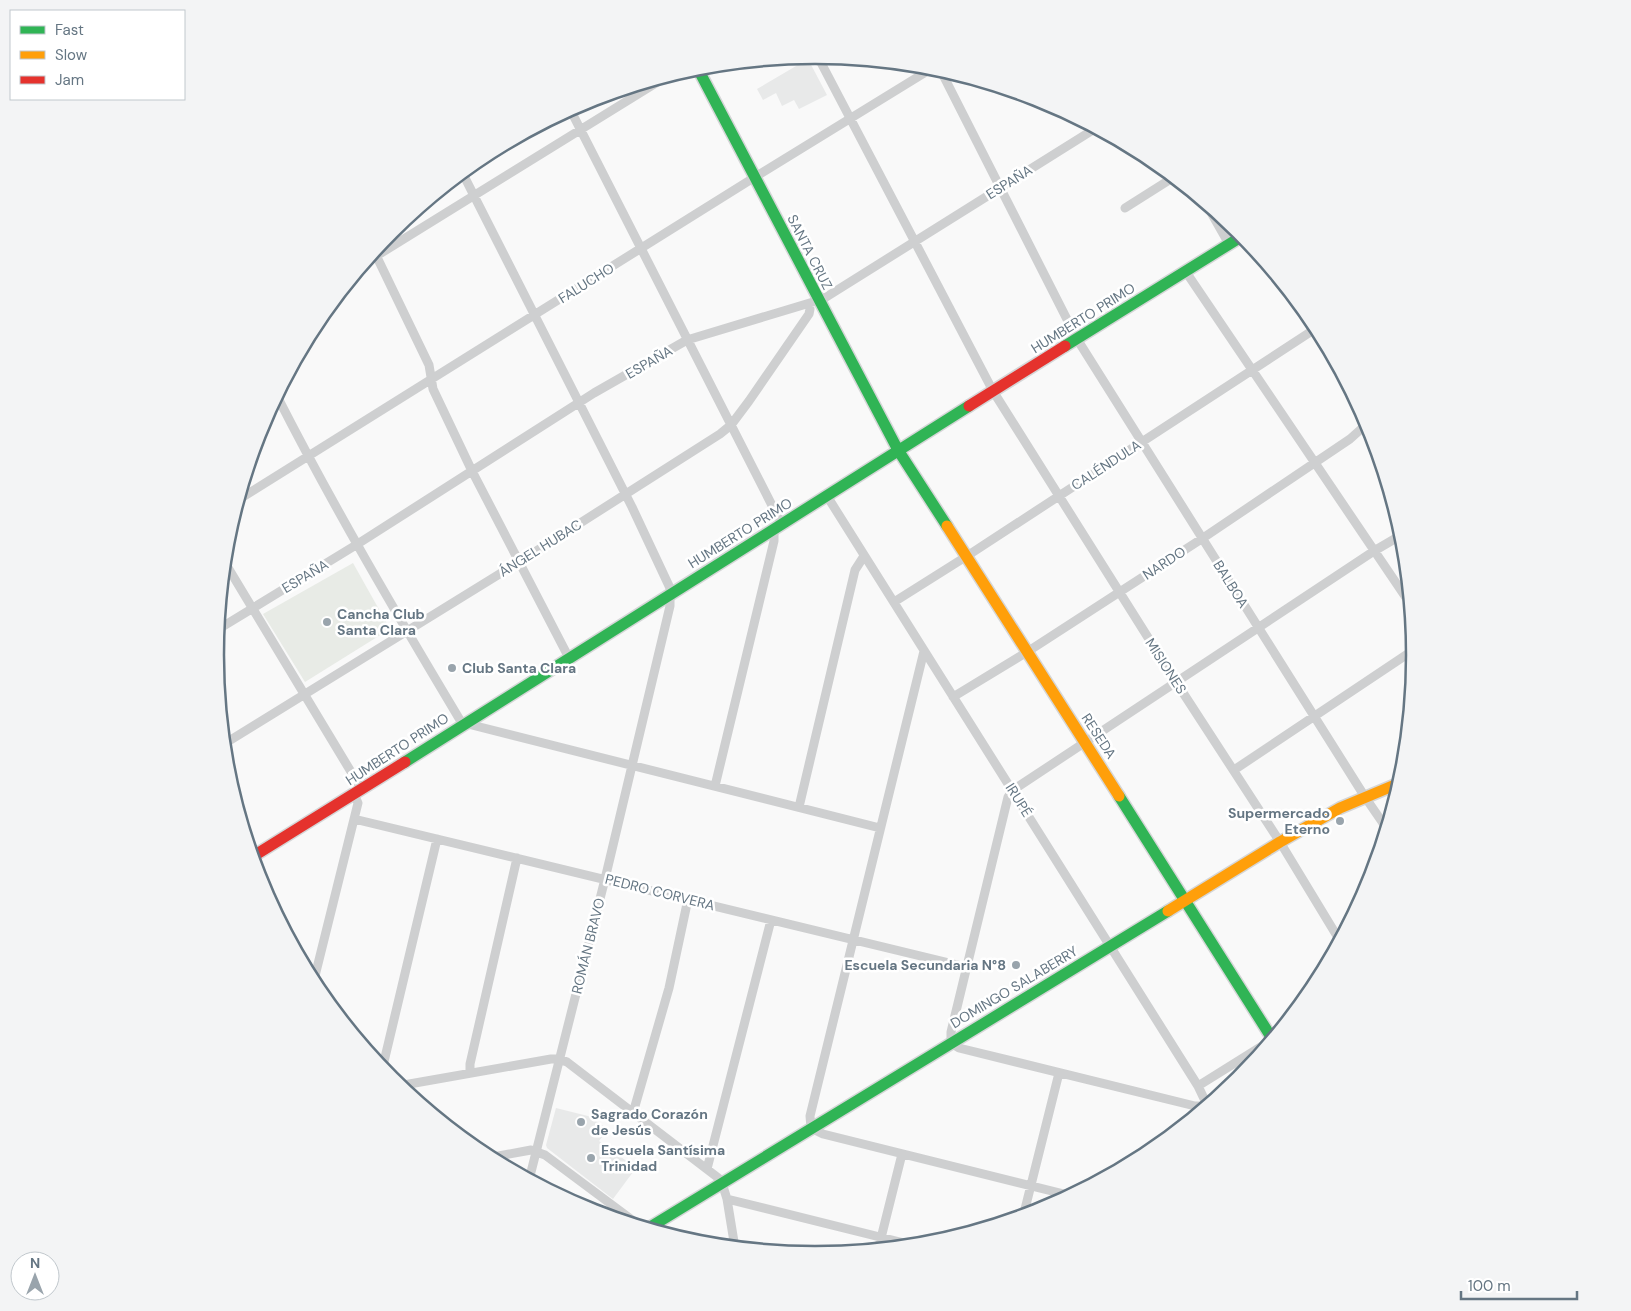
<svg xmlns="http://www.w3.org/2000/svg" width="1631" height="1311" font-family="'DM Sans',sans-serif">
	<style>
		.built { fill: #e8e9e9 }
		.green { fill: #e8ebe6 }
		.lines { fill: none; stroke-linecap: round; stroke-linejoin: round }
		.fast-casing { stroke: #d5d6d7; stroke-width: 14 }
		.slow-casing { stroke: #d5d6d7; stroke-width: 14 }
		.jam-casing { stroke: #d5d6d7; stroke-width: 14 }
		.street { stroke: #cecfd0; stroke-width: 9 }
		.fast { stroke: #30b455; stroke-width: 11 }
		.slow { stroke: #ff9f0a; stroke-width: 11 }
		.jam { stroke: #e5322d; stroke-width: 11 }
		.poi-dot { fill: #99a4ac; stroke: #fff; stroke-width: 2 }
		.labels { text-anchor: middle; stroke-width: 5; stroke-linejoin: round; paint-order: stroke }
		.street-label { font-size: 14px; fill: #657683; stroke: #fff }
		.poi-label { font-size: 14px; font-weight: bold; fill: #657683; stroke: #fff; text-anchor: start }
		.rim { fill: none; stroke: #657683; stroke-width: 2.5 }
	</style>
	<rect width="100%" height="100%" fill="#f9f9f9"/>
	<path class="built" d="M808 59 827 95 799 109 794 100 782 106 776 93 763 100 757 89Z
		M556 1108 588 1116 608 1129 599 1141 636 1168 613 1199 547 1148 546 1145Z
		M580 1196 608 1217 585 1210 574 1204Z"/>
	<path class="green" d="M353 563 390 629 305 682 263 614Z"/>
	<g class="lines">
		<g class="fast-casing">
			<path id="fast" d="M697 67 898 450 947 526
				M1065 346 1244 235
				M405 762 969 406
				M1119 796 1273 1040
				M647 1229 1168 911"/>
		</g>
		<g class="slow-casing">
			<path id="slow" d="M947 526 1119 796
				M1168 911 1280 842 1340 808 1402 782"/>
		</g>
		<g class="jam-casing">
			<path id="jam" d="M969 406 1065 346
				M252 857 405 762"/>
		</g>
		<path class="street" d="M817 55 993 391 1176 682 1280 842 1340 941
			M940 69 1077 339 1365 797 1387 829
			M570 109 782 525
			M462 172 632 507 670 588V606L605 879 529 1180
			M1205 202 1229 244
			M1125 208 1174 177
			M374 251 429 365 433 389 472 471 569 658
			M365 263 669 75
			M1186 272 1411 605
			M277 396C333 506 396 613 460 720L464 723 880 828
			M827 496 1198 1086 1208 1107
			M238 500 755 177 934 67
			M224 561 362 790
			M894 602 967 556 1318 327
			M217 630 356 545 594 393 687 340 823 299 1096 128
			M924 651 810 1116 811 1128 823 1134 1072 1196
			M953 697 1027 652 1203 538 1350 439 1369 422
			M224 744 519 562 720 434 731 425 749 401 809 314 810 309 809 304
			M1234 770 1415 649
			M715 786 774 541V530
			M799 807 855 570 864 556
			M354 819 966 967
			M313 984 358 803 354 794
			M382 1070 437 839
			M470 1073V1064L517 858
			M398 1086 551 1059H559L567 1062 721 1180 727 1199 735 1248
			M1198 1086 1275 1038
			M1207 1106H1195L959 1048 951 1043V1032L1008 797 1013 790 1374 551 1403 534
			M633 1113 669 988 688 899
			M488 1158 531 1150 545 1155 643 1228
			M707 1169 771 920
			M727 1199 916 1246
			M1023 1217 1059 1073
			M878 1250 902 1154"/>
		<use href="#fast" class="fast"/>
		<use href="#slow" class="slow"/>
		<use href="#jam" class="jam"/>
	</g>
	<g class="poi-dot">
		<circle cx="327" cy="622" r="5"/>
		<circle cx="452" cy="668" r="5"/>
		<circle cx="1340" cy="821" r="5"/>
		<circle cx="1016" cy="965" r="5"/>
		<circle cx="581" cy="1122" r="5"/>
		<circle cx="591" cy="1158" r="5"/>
	</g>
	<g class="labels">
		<g class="street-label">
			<text transform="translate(1009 182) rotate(-32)" y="5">ESPAÑA</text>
			<text transform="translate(810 252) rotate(63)" y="5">SANTA CRUZ</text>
			<text transform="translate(586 283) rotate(-32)" y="5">FALUCHO</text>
			<text transform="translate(1083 318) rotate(-32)" y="5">HUMBERTO PRIMO</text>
			<text transform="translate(649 362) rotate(-30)" y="5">ESPAÑA</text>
			<text transform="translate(1106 465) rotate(-33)" y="5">CALÉNDULA</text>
			<text transform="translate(740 533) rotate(-32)" y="5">HUMBERTO PRIMO</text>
			<text transform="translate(540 548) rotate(-32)" y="5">ÁNGEL HUBAC</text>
			<text transform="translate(1164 563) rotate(-33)" y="5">NARDO</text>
			<text transform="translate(305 576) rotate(-31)" y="5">ESPAÑA</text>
			<text transform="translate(1231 584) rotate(58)" y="5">BALBOA</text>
			<text transform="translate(1166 666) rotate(57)" y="5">MISIONES</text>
			<text transform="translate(1099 736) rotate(57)" y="5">RESEDA</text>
			<text transform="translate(397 749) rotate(-33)" y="5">HUMBERTO PRIMO</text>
			<text transform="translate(1019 800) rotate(58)" y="5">IRUPÉ</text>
			<text transform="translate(660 892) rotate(14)" y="5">PEDRO CORVERA</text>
			<text transform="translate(588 946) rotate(-76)" y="5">ROMÁN BRAVO</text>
			<text transform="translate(1014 987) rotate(-31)" y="5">DOMINGO SALABERRY</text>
		</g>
		<g class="poi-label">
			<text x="337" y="619">Cancha Club<tspan x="337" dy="16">Santa Clara</tspan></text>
			<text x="462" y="673">Club Santa Clara</text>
			<text x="1330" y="818" text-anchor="end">Supermercado<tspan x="1330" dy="16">Eterno</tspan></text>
			<text x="1006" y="970" text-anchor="end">Escuela Secundaria N°8</text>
			<text x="591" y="1119">Sagrado Corazón<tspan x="591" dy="16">de Jesús</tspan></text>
			<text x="601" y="1155">Escuela Santísima<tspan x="601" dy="16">Trinidad</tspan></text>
		</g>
	</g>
	<path d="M0 0H1631V1311H0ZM224 655a591 591 0 1 1 1182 0a591 591 0 1 1-1182 0Z" fill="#f3f4f5" fill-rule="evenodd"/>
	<path class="rim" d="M224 655a591 591 0 1 1 1182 0a591 591 0 1 1-1182 0Z"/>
	<rect x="10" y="10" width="175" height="90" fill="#ffffff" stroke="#c1c8cd"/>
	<rect x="20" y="26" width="25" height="8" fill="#30b455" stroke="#c1c8cd"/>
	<text x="55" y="35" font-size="15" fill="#657683">Fast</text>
	<rect x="20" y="51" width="25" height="8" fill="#ff9f0a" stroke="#c1c8cd"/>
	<text x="55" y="60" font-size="15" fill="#657683">Slow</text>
	<rect x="20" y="76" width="25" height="8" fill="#e5322d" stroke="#c1c8cd"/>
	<text x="55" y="85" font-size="15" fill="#657683">Jam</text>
	<g transform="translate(35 1276)"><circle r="24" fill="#ffffff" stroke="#c1c8cd"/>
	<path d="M0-4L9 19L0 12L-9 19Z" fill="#99a4ac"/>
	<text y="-8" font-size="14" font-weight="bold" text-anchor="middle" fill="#657683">N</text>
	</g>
	<path d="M1461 1291v8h116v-8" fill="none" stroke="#657683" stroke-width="2.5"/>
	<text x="1468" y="1291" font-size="15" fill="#657683" stroke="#ffffff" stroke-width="4" paint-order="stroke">100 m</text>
</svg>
